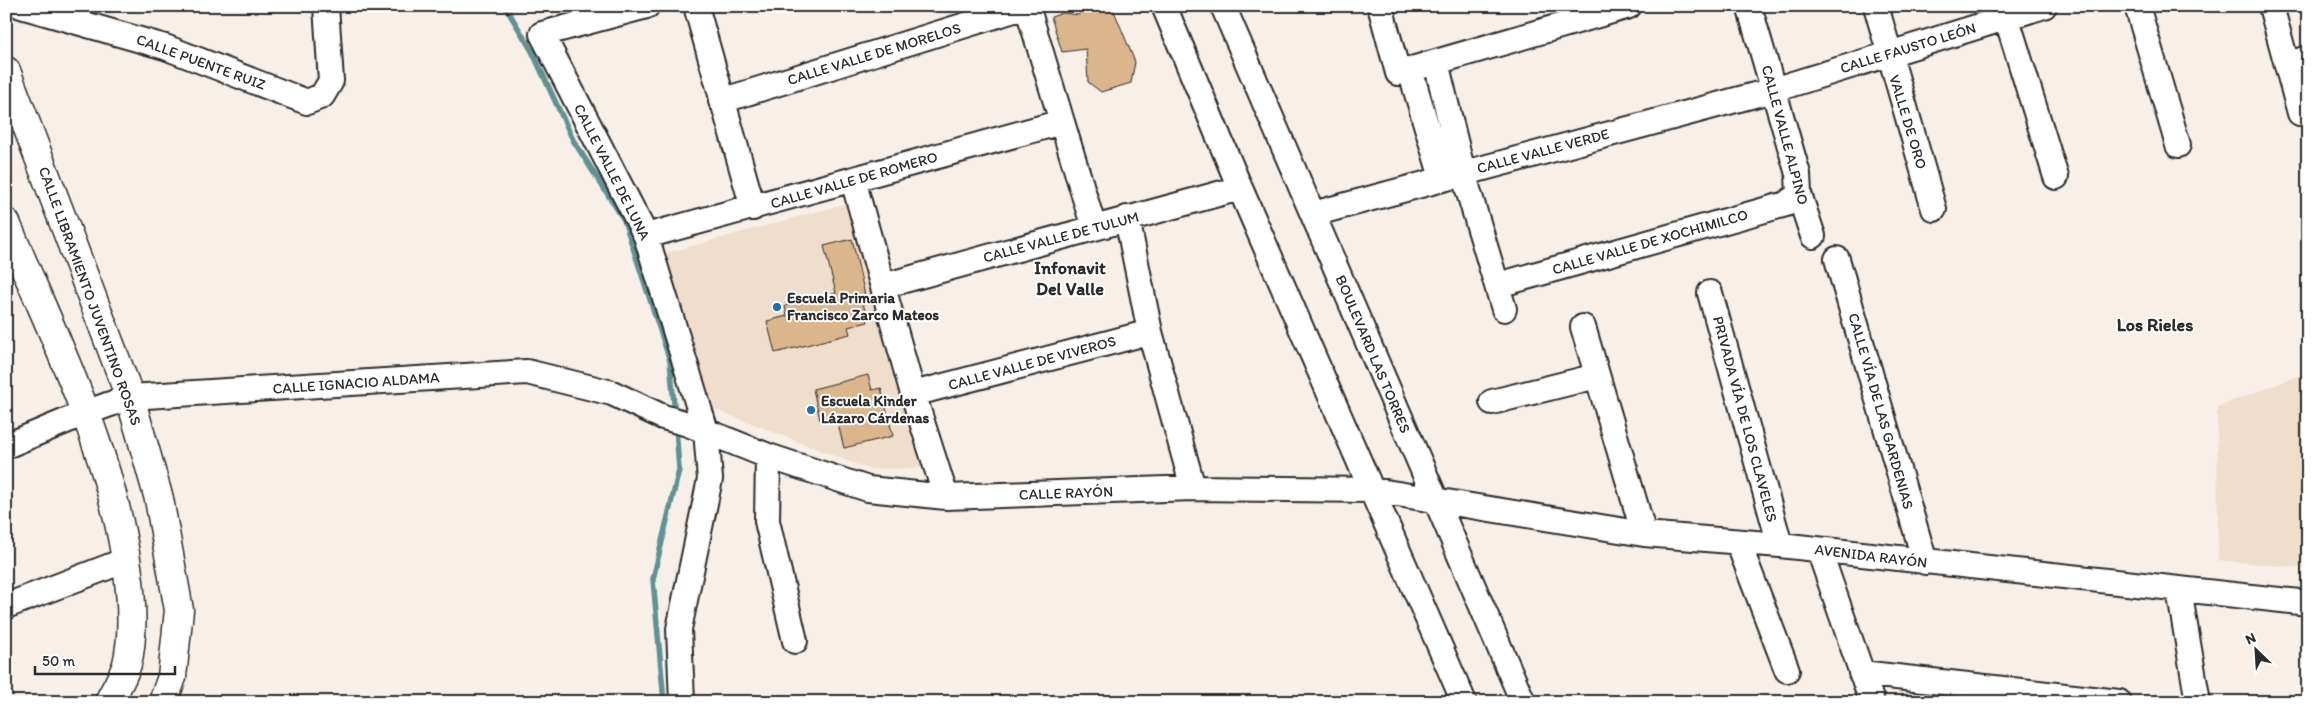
<svg xmlns="http://www.w3.org/2000/svg" width="2314" height="708" font-family="Itim,sans-serif">
	<style>
		.built { fill: #efdecc }
		.lines { fill: none; stroke-linecap: round; stroke-linejoin: round }
		.stream { stroke: #609195; stroke-width: 5.5 }
		.building { fill: #dbb58c; stroke: #2b2b2b }
		.minor-casing { stroke: #2b2b2b; stroke-width: 28 }
		.major-casing { stroke: #2b2b2b; stroke-width: 31 }
		.minor { stroke: #fff; stroke-width: 24 }
		.major { stroke: #fff; stroke-width: 28 }
		.poi-dot { fill: #1f6fb2; stroke: #fff; stroke-width: 2 }
		.labels { text-anchor: middle; stroke-width: 4; stroke-linejoin: round; paint-order: stroke }
		.street-label { font-size: 15px; fill: #2b2b2b; stroke: #fff }
		.poi-label { font-size: 15px; font-weight: bold; fill: #2b2b2b; stroke: #fff; text-anchor: start }
		.quarter-label { font-size: 18px; font-weight: bold; fill: #2b2b2b; stroke: #fff }
	</style>
	<rect width="100%" height="100%" fill="#f8f0e8"/>
	<filter id="ink" filterUnits="userSpaceOnUse"><feTurbulence type="fractalNoise" baseFrequency=".02" numOctaves="2"/><feDisplacementMap in="SourceGraphic" scale="10" xChannelSelector="R" yChannelSelector="G"/><feConvolveMatrix kernelMatrix="1 2 1 2 8 2 1 2 1" color-interpolation-filters="sRGB"/></filter>
	<g filter="url(#ink)">
		<path class="built" d="M848 203 893 360 923 468 868 469 701 404 663 254Z
			M2308 372V569L2218 560 2217 407Z"/>
		<g class="lines">
			<path class="stream" d="M505 6 532 51 573 140 624 220 670 361 675 415
				M664 702 653 579 679 470 676 427"/>
		</g>
		<path class="building" d="M1080 6H1112L1135 62 1131 83 1101 92 1088 82 1086 49 1062 52 1051 17 1063 13 1079 15Z
			M852 239 865 295 861 296 868 322 848 327 850 334 775 353 767 321 787 316 785 306 836 293 824 246Z
			M868 375 872 390 881 388 893 436 844 448 836 416 820 420 813 389Z"/>
		<g class="lines">
			<g class="minor-casing">
				<path id="minor" d="M21 6 165 47 307 102 322 96 331 81 326 6
					M647 6 542 34 646 236 706 431 710 479 679 629 682 702
					M696 6 753 208
					M1027 6 1094 228
					M1164 6 1240 188 1464 702
					M1223 6 1523 702
					M1380 6 1398 73 1629 6
					M1749 6 1798 174 1799 194 1813 236
					M1876 6 1934 209
					M2003 6 2056 177
					M2137 6 2178 145
					M2271 6 2300 113
					M1436 62 1463 173 1504 309
					M2287 65 2308 58
					M1410 70 1442 178
					M721 101 1027 6
					M853 180 913 394 946 497
					M1313 214 1773 90 2044 6
					M1127 218 1150 332 1193 488
					M646 236 1062 122
					M1837 259 1925 562
					M1498 285 1786 204 1799 194
					M883 286 1240 188
					M1710 293 1780 545
					M1583 327 1644 534
					M913 394 1150 332
					M1492 402 1597 376
					M6 446 85 413 130 397 527 372 612 393 663 417 688 424 768 456 868 489 946 497 1193 488 1373 490 1644 534 1780 545 2308 603
					M768 456 767 521 795 641
					M1738 542 1787 670
					M1819 550 1872 702
					M2179 590 2198 702
					M6 606 126 560
					M1861 673 2119 702"/>
			</g>
			<g class="major-casing">
				<path id="major" d="M6 71 130 397 159 499 179 610 172 677 163 702
					M6 223C53 336 112 451 128 573 132 603 134 635 127 664 123 677 115 690 109 702"/>
			</g>
			<use href="#minor" class="minor"/>
			<use href="#major" class="major"/>
		</g>
	</g>
	<g class="poi-dot">
		<circle cx="777" cy="307" r="5"/>
		<circle cx="811" cy="410" r="5"/>
	</g>
	<g class="labels">
		<g class="street-label">
			<text transform="translate(1908 48) rotate(-17)" y="5">CALLE FAUSTO LEÓN</text>
			<text transform="translate(874 54) rotate(-17)" y="5">CALLE VALLE DE MORELOS</text>
			<text transform="translate(201 62) rotate(20)" y="5">CALLE PUENTE RUIZ</text>
			<text transform="translate(1908 122) rotate(73)" y="5">VALLE DE ORO</text>
			<text transform="translate(1785 135) rotate(75)" y="5">CALLE VALLE ALPINO</text>
			<text transform="translate(1543 151) rotate(-15)" y="5">CALLE VALLE VERDE</text>
			<text transform="translate(612 172) rotate(63)" y="5">CALLE VALLE DE LUNA</text>
			<text transform="translate(854 180) rotate(-16)" y="5">CALLE VALLE DE ROMERO</text>
			<text transform="translate(1061 237) rotate(-15)" y="5">CALLE VALLE DE TULUM</text>
			<text transform="translate(1650 242) rotate(-16)" y="5">CALLE VALLE DE XOCHIMILCO</text>
			<text transform="translate(90 296) rotate(70)" y="5">CALLE LIBRAMIENTO JUVENTINO ROSAS</text>
			<text transform="translate(1373 354) rotate(67)" y="5">BOULEVARD LAS TORRES</text>
			<text transform="translate(1032 363) rotate(-15)" y="5">CALLE VALLE DE VIVEROS</text>
			<text transform="translate(356 383) rotate(-4)" y="5">CALLE IGNACIO ALDAMA</text>
			<text transform="translate(1881 411) rotate(74)" y="5">CALLE VÍA DE LAS GARDENIAS</text>
			<text transform="translate(1745 419) rotate(75)" y="5">PRIVADA VÍA DE LOS CLAVELES</text>
			<text transform="translate(1066 493) rotate(-2)" y="5">CALLE RAYÓN</text>
			<text transform="translate(1871 556) rotate(7)" y="5">AVENIDA RAYÓN</text>
		</g>
		<g class="poi-label">
			<text x="787" y="303">Escuela Primaria<tspan x="787" dy="17">Francisco Zarco Mateos</tspan></text>
			<text x="821" y="406">Escuela Kinder<tspan x="821" dy="17">Lázaro Cárdenas</tspan></text>
		</g>
		<g class="quarter-label">
			<text x="1070" y="274">Infonavit<tspan x="1070" dy="21">Del Valle</tspan></text>
			<text x="2155" y="331">Los Rieles</text>
		</g>
	</g>
	<rect width="2314" height="708" fill="none" stroke="#fff" stroke-width="25"/>
	<rect x="12" y="12" width="2289" height="683" fill="none" stroke="#2b2b2b" stroke-width="2" filter="url(#ink)"/>
	<g transform="translate(2256 650) rotate(335)" stroke="#ffffff" stroke-width="4" paint-order="stroke">
	<path d="M0-4L9 19L0 12L-9 19Z" fill="#2b2b2b"/>
	<text y="-8" font-size="14" font-weight="bold" text-anchor="middle" fill="#2b2b2b">N</text>
	</g>
	<path d="M35 666v8h140v-8" fill="none" stroke="#2b2b2b" stroke-width="2.5"/>
	<text x="42" y="666" font-size="15" fill="#2b2b2b" stroke="#ffffff" stroke-width="4" paint-order="stroke">50 m</text>
</svg>
